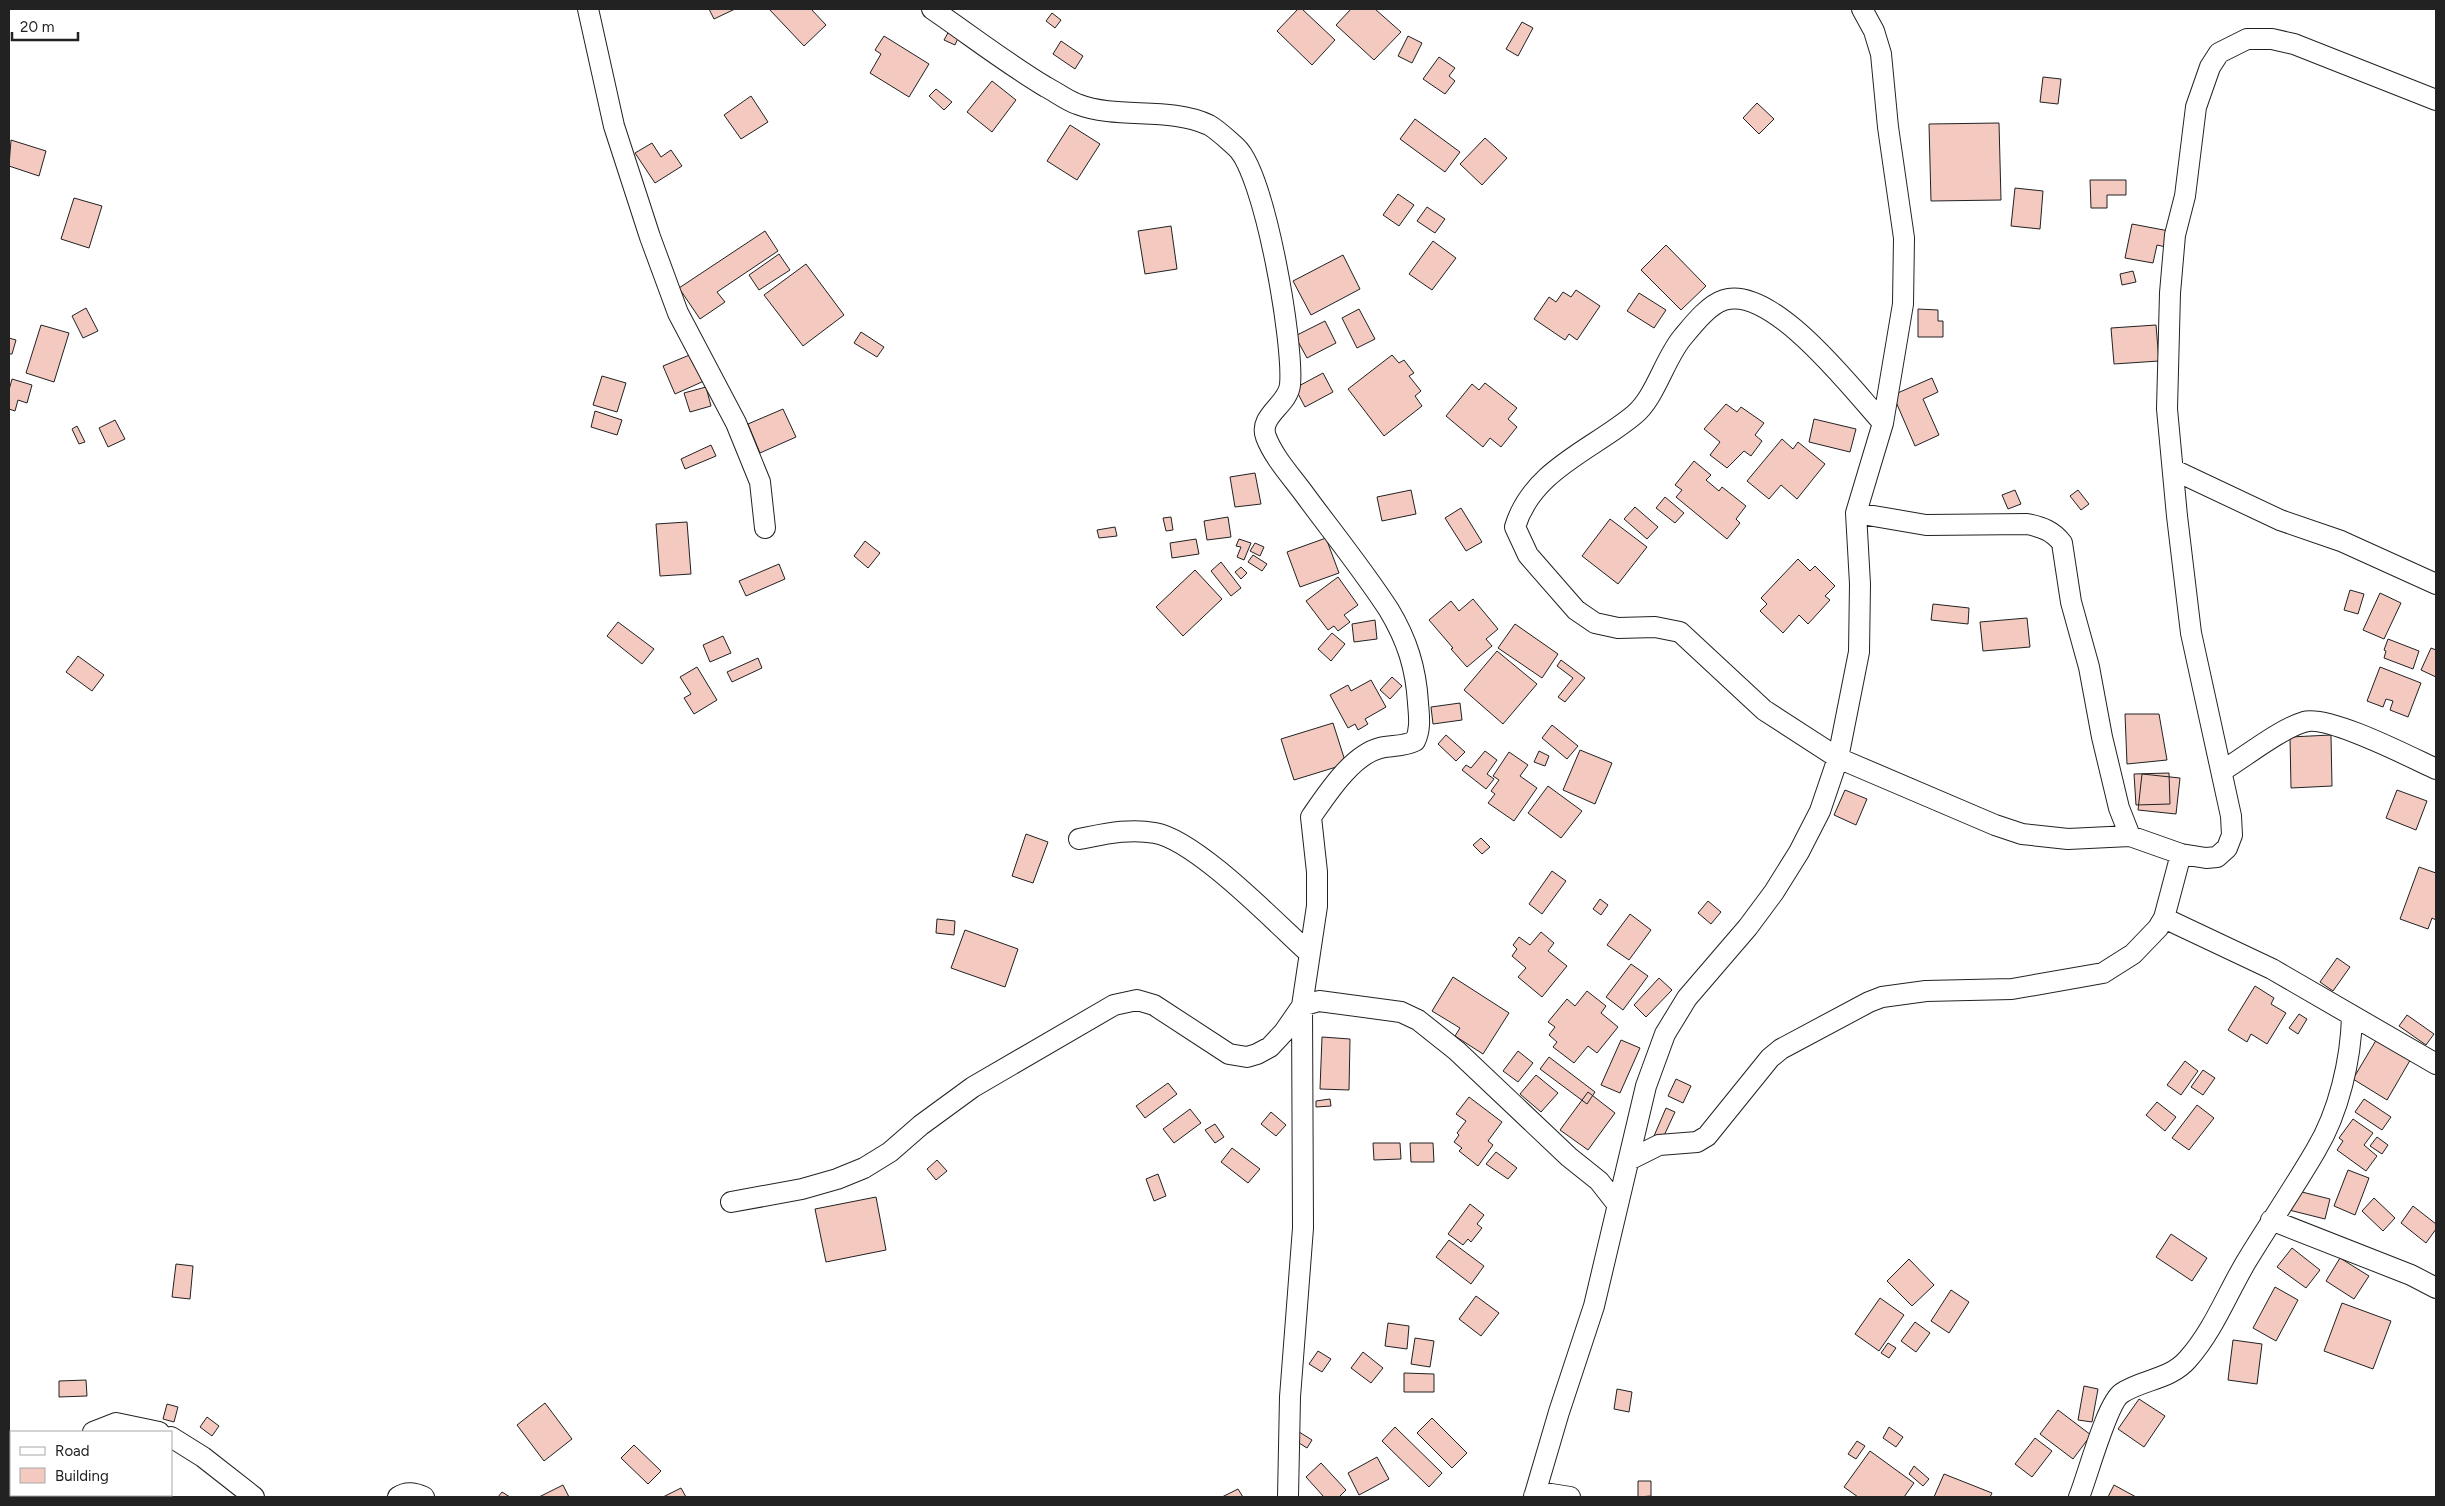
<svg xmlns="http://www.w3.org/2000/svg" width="2445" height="1506" font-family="Figtree,sans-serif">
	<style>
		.building { fill: #f3c9c0; stroke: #222 }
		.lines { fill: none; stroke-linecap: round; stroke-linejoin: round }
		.street-casing { stroke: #222; stroke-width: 22 }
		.street { stroke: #fff; stroke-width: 20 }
	</style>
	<rect width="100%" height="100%" fill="#fff"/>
	<path class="building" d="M709 9H735L714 19Z
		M769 9H811L826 25 804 46Z
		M1298 9H1302L1335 40 1312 65 1277 31Z
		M1351 9H1375L1401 32 1374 60 1336 25Z
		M1052 13 1061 20 1055 28 1046 21Z
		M1522 22 1533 28 1518 56 1506 49Z
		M949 31 959 36 955 45 944 40Z
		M884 36 929 64 909 97 870 73 881 54 875 50Z
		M1408 36 1422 43 1412 63 1398 56Z
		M1061 41 1083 56 1075 69 1053 54Z
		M1439 57 1455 68 1449 76 1455 81 1445 94 1423 79Z
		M2043 77 2061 79 2058 104 2040 102Z
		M992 81 1016 100 992 132 967 112Z
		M936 89 952 102 944 110 929 96Z
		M751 96 768 122 741 139 724 115Z
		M1757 103 1774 119 1759 134 1743 118Z
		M1415 119 1460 152 1445 172 1400 139Z
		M1999 123 2001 200 1931 201 1929 124Z
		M1070 125 1100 144 1077 180 1047 161Z
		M1485 138 1507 158 1482 185 1460 164Z
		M11 140 46 151 39 176 9 166Z
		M652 143 661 157 671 150 682 166 655 183 635 153Z
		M2090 180H2126V195H2107V208H2091Z
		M2015 188 2043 191 2040 229 2011 226Z
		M1398 194 1414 205 1399 226 1383 215Z
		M74 198 102 206 89 248 61 239Z
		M1427 207 1445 219 1435 233 1417 221Z
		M2132 224 2169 231 2166 247 2157 245 2153 263 2125 258Z
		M1171 226 1177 269 1145 274 1138 231Z
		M765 231 778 251 717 292 725 302 700 319 679 288Z
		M1433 241 1456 258 1432 290 1409 274Z
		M1666 245 1706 286 1681 310 1641 270Z
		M779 254 790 270 759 290 749 275Z
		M1343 255 1360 289 1311 315 1293 281Z
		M806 264 844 315 803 346 764 295Z
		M2133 271 2136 282 2122 285 2120 274Z
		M1576 290 1600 306 1577 340 1569 334 1565 340 1534 319 1549 297 1556 302 1563 292 1571 297Z
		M1639 293 1666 310 1654 328 1627 311Z
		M86 308 98 331 83 338 72 316Z
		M1359 309 1375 339 1357 348 1342 318Z
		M1918 309 1938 310V321H1943V337H1918Z
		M1325 321 1336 343 1307 358 1295 336Z
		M41 325 69 333 54 382 26 373Z
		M2156 325 2159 361 2114 364 2111 328Z
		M861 332 884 347 877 357 854 343Z
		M9 338 16 340 12 354H9Z
		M692 354 704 381 675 394 663 366Z
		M1392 355 1399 363 1404 360 1414 373 1409 376 1421 391 1415 396 1422 406 1384 436 1348 389Z
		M1323 373 1333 392 1305 407 1295 388Z
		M602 376 626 383 617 412 593 405Z
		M1932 378 1938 392 1923 399 1939 435 1915 446 1893 395Z
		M12 379 32 385 27 403 18 400 15 411 9 409V390Z
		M1485 383 1517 408 1508 419 1517 427 1501 447 1490 438 1483 447 1446 416 1472 384 1479 390Z
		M706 387 711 406 690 412 684 393Z
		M1726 404 1737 412 1741 407 1764 423 1755 435 1762 441 1751 456 1744 451 1727 468 1710 455 1720 442 1704 429Z
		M783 409 796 437 760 453 748 424Z
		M595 411 622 420 617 435 591 427Z
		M1814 419 1856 429 1850 452 1809 442Z
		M115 420 125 439 108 447 99 428Z
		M77 426 85 442 79 444 72 429Z
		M1782 439 1793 449 1798 442 1825 464 1797 499 1781 485 1769 499 1747 481Z
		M711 445 716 456 685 469 681 459Z
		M1694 461 1711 475 1706 480 1719 491 1722 487 1746 506 1736 519 1740 523 1727 539 1676 497 1682 490 1675 485Z
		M1255 473 1261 504 1235 507 1230 477Z
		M1411 490 1416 514 1382 521 1377 497Z
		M2015 490 2021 504 2008 509 2002 495Z
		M2078 490 2089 504 2081 510 2070 496Z
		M1665 497 1684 513 1675 523 1656 508Z
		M1635 507 1658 527 1647 539 1624 519Z
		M1461 508 1482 542 1466 551 1445 518Z
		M1171 517 1173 530 1166 531 1163 518Z
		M1228 517 1231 537 1207 540 1204 521Z
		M1610 519 1647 547 1618 584 1582 556Z
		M687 522 691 574 660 576 656 524Z
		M1115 527 1117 536 1099 538 1097 530Z
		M1326 538 1339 573 1300 587 1287 552Z
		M1196 539 1199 554 1172 558 1170 543Z
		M1239 539 1251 543 1244 560 1237 557 1241 547 1236 546Z
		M865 541 880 553 868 568 854 556Z
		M1255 543 1264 547 1260 556 1250 551Z
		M1253 555 1267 564 1262 571 1248 562Z
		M1798 559 1810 571 1815 566 1835 586 1825 596 1830 600 1808 624 1799 615 1783 633 1760 611 1767 604 1761 598Z
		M1221 562 1241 588 1231 596 1211 571Z
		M779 564 785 579 746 596 739 581Z
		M1241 567 1247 573 1241 579 1235 572Z
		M1195 570 1222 599 1183 636 1156 607Z
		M1338 577 1358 605 1344 615 1350 622 1338 631 1334 626 1328 630 1306 601Z
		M2350 590 2364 594 2358 614 2344 610Z
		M2380 593 2401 603 2384 639 2363 630Z
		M1473 599 1498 629 1486 639 1492 646 1467 667 1451 649 1453 648 1429 620 1451 601 1459 611Z
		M1933 604 1969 608 1968 624 1931 620Z
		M2027 618 2030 647 1983 651 1980 622Z
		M1375 620 1377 639 1354 642 1352 624Z
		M618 622 654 649 642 664 607 636Z
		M1515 624 1558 654 1542 678 1498 648Z
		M1332 633 1345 644 1331 661 1318 649Z
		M723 636 731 653 710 662 703 645Z
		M2388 639 2419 651 2413 669 2384 658 2386 651 2384 650Z
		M2431 648 2436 650V677L2421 670Z
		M1497 651 1537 684 1503 724 1464 690Z
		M78 656 104 675 92 691 66 672Z
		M758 658 762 668 732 682 727 672Z
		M1561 660 1585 678 1565 702 1558 697 1573 678 1557 666Z
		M697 667 717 700 694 714 684 698 691 694 680 677Z
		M2380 667 2421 683 2408 717 2390 710 2393 701 2386 699 2383 707 2367 701Z
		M1392 677 1402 686 1390 699 1380 690Z
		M1371 680 1386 707 1365 719 1368 724 1358 730 1355 724 1348 728 1330 695 1348 685 1351 691Z
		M1460 703 1462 720 1433 724 1431 707Z
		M2125 714H2159L2167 760 2127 764Z
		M1333 723 1346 764 1294 780 1281 739Z
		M1552 725 1578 746 1567 759 1542 738Z
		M1446 735 1465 752 1456 761 1438 744Z
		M2331 735 2332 786 2291 788 2290 737Z
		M1580 750 1612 763 1595 804 1563 790Z
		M1485 751 1497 760 1487 774 1494 779 1486 789 1462 770 1466 765 1471 768Z
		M1539 751 1549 756 1545 766 1534 762Z
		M1509 752 1528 765 1520 776 1537 788 1514 821 1488 803 1495 794 1491 791 1499 780 1493 776Z
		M2169 773 2170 804 2136 805 2134 774Z
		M2142 774 2180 778 2176 814 2138 810Z
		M1548 786 1582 811 1561 838 1528 813Z
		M1845 790 1867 799 1856 825 1834 815Z
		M2397 790 2427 801 2416 830 2386 818Z
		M1026 834 1048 842 1033 883 1012 876Z
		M1481 838 1490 847 1482 854 1473 845Z
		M2419 867 2436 873V920L2432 918 2428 929 2400 919Z
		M1552 871 1566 881 1542 914 1529 904Z
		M1600 899 1608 905 1601 915 1593 909Z
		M1708 901 1721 912 1711 924 1698 913Z
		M1630 914 1651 930 1629 960 1607 945Z
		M937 919 955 921 954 935 936 933Z
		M965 930 1018 949 1005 987 951 968Z
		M1541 932 1554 943 1548 951 1567 966 1542 997 1518 977 1526 968 1512 956 1517 949 1513 945 1519 937 1530 945Z
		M2337 958 2350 967 2333 991 2320 982Z
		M1631 964 1648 976 1623 1010 1606 997Z
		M1453 977 1509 1013 1483 1054 1455 1036 1460 1028 1432 1011Z
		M1659 978 1672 990 1646 1017 1634 1005Z
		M2255 986 2274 998 2271 1004 2286 1013 2267 1044 2251 1034 2247 1042 2228 1030Z
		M1587 991 1606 1006 1601 1013 1618 1027 1597 1053 1588 1046 1574 1063 1553 1047 1557 1042 1549 1035 1555 1027 1548 1022 1567 999 1575 1006Z
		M2299 1014 2307 1019 2298 1034 2289 1028Z
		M2407 1015 2434 1034 2426 1045 2399 1026Z
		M1322 1037 1350 1039 1349 1090 1320 1089Z
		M2378 1037 2412 1057 2387 1100 2353 1079Z
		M1621 1040 1640 1048 1620 1093 1601 1085Z
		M1518 1051 1533 1063 1518 1082 1503 1071Z
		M1549 1057 1595 1092 1587 1104 1540 1069Z
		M2185 1061 2198 1071 2181 1095 2167 1085Z
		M2203 1070 2215 1078 2203 1095 2191 1087Z
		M1536 1075 1558 1093 1541 1112 1520 1094Z
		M1676 1079 1691 1086 1683 1103 1668 1096Z
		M1168 1083 1177 1094 1145 1118 1136 1106Z
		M1588 1092 1615 1113 1588 1150 1560 1130Z
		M1469 1097 1502 1122 1488 1141 1493 1145 1478 1166 1459 1151 1462 1148 1454 1142 1459 1135 1457 1133 1466 1121 1456 1114Z
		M1330 1099 1331 1106 1316 1107V1101Z
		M2364 1099 2391 1117 2382 1130 2355 1112Z
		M2157 1102 2176 1117 2165 1131 2146 1115Z
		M2197 1105 2214 1118 2189 1150 2172 1138Z
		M1666 1108 1675 1112 1662 1140 1654 1136Z
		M1190 1109 1201 1123 1174 1143 1163 1129Z
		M1271 1112 1286 1125 1276 1136 1261 1124Z
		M2353 1119 2373 1133 2364 1145 2377 1156 2366 1171 2337 1150 2343 1141 2339 1138Z
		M1215 1124 1224 1137 1215 1143 1205 1130Z
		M2377 1137 2388 1145 2382 1154 2370 1146Z
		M1373 1143H1400L1401 1159 1374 1160Z
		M1410 1143H1433L1434 1162H1411Z
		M1232 1148 1260 1169 1248 1183 1221 1162Z
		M1496 1152 1517 1168 1508 1179 1486 1164Z
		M937 1160 947 1171 936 1180 927 1169Z
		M2348 1170 2369 1178 2355 1215 2334 1206Z
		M1158 1174 1166 1196 1154 1201 1146 1179Z
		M2294 1190 2330 1199 2325 1219 2289 1210Z
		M876 1197 886 1250 826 1262 815 1209Z
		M2374 1198 2395 1218 2383 1231 2362 1211Z
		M1470 1204 1484 1215 1477 1224 1482 1228 1471 1242 1468 1239 1463 1245 1448 1234Z
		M2413 1206 2436 1224V1229L2426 1243 2401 1223Z
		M2171 1234 2207 1258 2192 1281 2156 1257Z
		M1449 1240 1484 1266 1471 1284 1436 1257Z
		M2292 1248 2320 1270 2306 1288 2277 1267Z
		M2340 1258 2369 1276 2354 1299 2326 1281Z
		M1909 1259 1934 1285 1912 1306 1887 1281Z
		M176 1264 193 1266 190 1299 172 1297Z
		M2275 1287 2298 1300 2276 1341 2253 1328Z
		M1951 1290 1969 1302 1949 1333 1931 1321Z
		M1476 1296 1499 1313 1481 1336 1459 1319Z
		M1880 1298 1904 1315 1879 1351 1855 1334Z
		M2342 1303 2391 1321 2373 1369 2324 1351Z
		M1915 1322 1930 1333 1916 1352 1901 1341Z
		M1388 1323 1409 1326 1407 1349 1385 1346Z
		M1415 1338 1434 1341 1430 1367 1411 1364Z
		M2233 1340 2262 1344 2257 1384 2228 1380Z
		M1888 1343 1896 1348 1889 1358 1881 1353Z
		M1318 1351 1331 1359 1322 1372 1309 1364Z
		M1363 1352 1383 1368 1371 1383 1351 1368Z
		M1404 1373 1434 1374V1392H1404Z
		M86 1380 87 1396 59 1397V1381Z
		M2084 1386 2098 1389 2092 1422 2078 1420Z
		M1617 1389 1632 1392 1629 1412 1614 1409Z
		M2139 1399 2165 1416 2144 1447 2118 1429Z
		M545 1403 572 1439 544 1461 517 1425Z
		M167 1404 178 1407 174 1422 163 1419Z
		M2058 1410 2091 1435 2073 1459 2040 1434Z
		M207 1417 219 1426 212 1436 200 1427Z
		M1432 1418 1467 1453 1452 1468 1417 1433Z
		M1395 1427 1442 1473 1429 1487 1382 1441Z
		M1889 1427 1903 1437 1896 1447 1883 1438Z
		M1296 1430 1312 1440 1307 1448 1291 1438Z
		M2035 1438 2052 1451 2032 1477 2015 1464Z
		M1857 1441 1865 1446 1856 1459 1848 1454Z
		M634 1445 661 1471 648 1484 621 1458Z
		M1870 1451 1914 1483 1904 1497H1858L1844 1487Z
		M1377 1457 1389 1479 1359 1495 1348 1473Z
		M1321 1463 1346 1490 1339 1497H1324L1306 1477Z
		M1914 1466 1929 1479 1923 1486 1909 1474Z
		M1944 1474 1992 1493 1990 1497H1934Z
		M1638 1481H1651V1496L1638 1497Z
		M563 1485 569 1497H539Z
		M2114 1485 2136 1497H2108Z
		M681 1488 686 1497H663Z
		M1238 1489 1243 1497H1222Z
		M502 1492 510 1497H498Z"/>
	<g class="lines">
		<g class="street-casing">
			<path id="street" d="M588 9 614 126 650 237 678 313 736 423 760 482 765 528
				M932 9C970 35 1006 63 1046 87 1056 92 1066 100 1077 104 1118 120 1168 106 1209 125 1218 130 1228 140 1236 147 1265 173 1294 344 1290 385 1288 405 1258 416 1266 437 1274 458 1292 477 1305 495 1333 533 1363 570 1389 610 1407 640 1416 668 1418 703 1419 716 1421 729 1415 741 1403 747 1392 745 1380 748 1352 755 1327 794 1311 817L1317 872V906L1302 1006 1303 1228 1290 1397 1288 1497
				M1883 423C1853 390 1773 285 1724 300 1708 305 1692 326 1682 338 1664 360 1655 398 1634 415 1592 450 1532 470 1515 527L1528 555 1576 610 1595 623 1618 628 1655 627 1680 632 1764 710 1838 758 1995 825 2022 834 2068 839 2130 836 2181 854 2206 858 2217 857 2227 848 2232 835 2231 816 2191 633 2177 516 2167 409 2170 293 2175 235 2185 196 2196 107 2210 67 2219 53 2247 39H2272L2294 44 2436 100
				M2174 470 2280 520 2341 541 2436 584
				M1856 513 1926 525 2027 524C2042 527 2053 531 2062 543L2071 602 2089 667 2102 737 2119 808 2130 836
				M2222 771C2245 757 2280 729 2304 722 2327 714 2412 758 2436 769
				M1079 839C1105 834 1129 828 1155 833 1196 840 1275 922 1308 952
				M2164 918 2272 969 2436 1064
				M1629 1160 1659 1145 1697 1142 1707 1136 1770 1058 1781 1049 1869 1002 1882 997 1926 991 2012 989 2103 973 2133 954 2158 928 2164 918 2181 854
				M731 1202 802 1189 837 1179 864 1168 890 1152 921 1125 973 1087 1114 1005 1137 1000 1154 1005 1229 1054 1247 1057 1257 1054 1270 1047 1284 1032 1302 1006 1319 1001 1401 1012 1418 1020 1457 1051 1569 1157 1599 1181 1617 1204
				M2271 1220 2411 1275 2436 1288
				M93 1432 116 1423 159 1432
				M171 1437 203 1457 254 1497
				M58 1495 59 1497
				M1534 1496 1551 1494 1570 1497
				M398 1497C407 1491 415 1493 424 1497
				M1534 1497 1559 1412 1594 1306 1646 1086 1665 1034 1687 998 1748 927 1774 892 1799 852 1820 811 1838 758 1859 652 1860 584 1856 513 1883 423 1903 304 1904 238 1888 127 1881 54 1874 31 1862 9
				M2079 1497C2087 1478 2107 1402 2122 1393 2143 1379 2170 1380 2188 1359 2213 1331 2227 1294 2246 1262 2269 1224 2294 1188 2316 1150 2339 1112 2351 1059 2352 1016"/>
		</g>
		<use href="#street" class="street"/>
	</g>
	<rect width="2445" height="1506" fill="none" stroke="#222222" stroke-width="20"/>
	<rect x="10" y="1431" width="162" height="65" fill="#ffffff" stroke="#a7a7a7"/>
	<rect x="20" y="1447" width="25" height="8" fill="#ffffff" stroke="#a7a7a7"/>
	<text x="55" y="1456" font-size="15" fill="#222222">Road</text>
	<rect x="20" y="1468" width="25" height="15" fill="#f3c9c0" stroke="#a7a7a7"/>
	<text x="55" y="1481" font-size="15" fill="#222222">Building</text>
	<path d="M12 32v8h66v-8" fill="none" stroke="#222222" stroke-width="2.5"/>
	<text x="20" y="32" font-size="15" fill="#222222" stroke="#ffffff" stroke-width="4" paint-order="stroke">20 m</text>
</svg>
